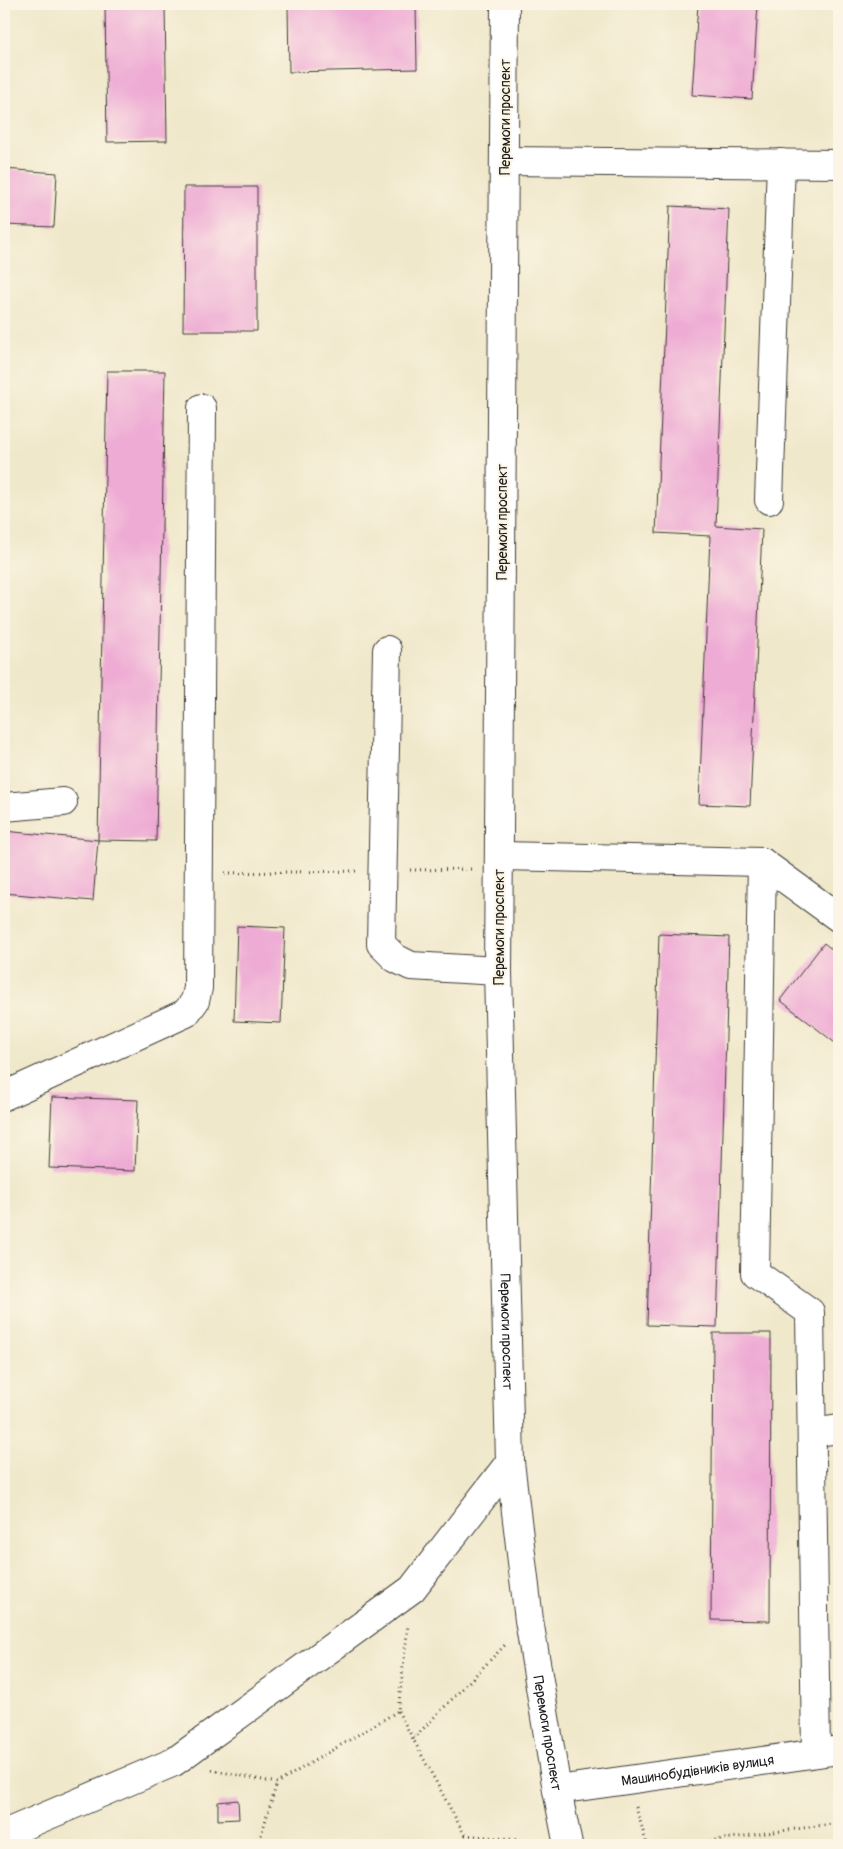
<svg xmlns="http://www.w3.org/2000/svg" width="843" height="1849" font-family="Pangolin,sans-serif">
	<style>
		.building { fill: #eeabd4 }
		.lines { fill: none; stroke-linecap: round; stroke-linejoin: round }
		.minor-casing { stroke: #3c3b36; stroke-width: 30 }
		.path { stroke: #3c3b36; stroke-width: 3; stroke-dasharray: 1 4; stroke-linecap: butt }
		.minor { stroke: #fff; stroke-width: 28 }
		.labels { text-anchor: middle; stroke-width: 4; stroke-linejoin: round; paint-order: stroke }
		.street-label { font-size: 14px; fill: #1c1c1c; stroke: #fcf5e5 }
	</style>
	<rect width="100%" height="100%" fill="#fcf5e5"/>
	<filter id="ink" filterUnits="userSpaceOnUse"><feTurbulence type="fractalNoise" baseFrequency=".02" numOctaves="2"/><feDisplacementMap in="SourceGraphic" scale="10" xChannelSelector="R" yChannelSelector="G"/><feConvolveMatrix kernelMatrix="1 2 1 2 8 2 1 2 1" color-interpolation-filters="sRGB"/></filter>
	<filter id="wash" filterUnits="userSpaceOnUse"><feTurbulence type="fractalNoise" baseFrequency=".0096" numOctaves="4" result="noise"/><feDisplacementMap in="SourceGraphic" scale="20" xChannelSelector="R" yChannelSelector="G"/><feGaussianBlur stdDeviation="1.12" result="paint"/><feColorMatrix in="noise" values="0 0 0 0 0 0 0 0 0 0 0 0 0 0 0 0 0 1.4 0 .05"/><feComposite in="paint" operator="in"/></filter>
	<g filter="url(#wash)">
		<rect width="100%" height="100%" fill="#f0e8cb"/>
		<g id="blocks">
			<path class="building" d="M105 4H165L167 141 107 142Z
				M288 4H416L417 69 289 72Z
				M698 4H758L752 99 692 95Z
				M4 169 57 173 54 227 4 225Z
				M184 187H257V331H183Z
				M670 206 729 209 716 526 762 529 750 806 699 804 710 536 656 533Z
				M107 371H165L156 841 98 840Z
				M4 831 98 840 93 901 4 893Z
				M237 926 285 928 281 1023 234 1021Z
				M659 934 729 937 717 1327 647 1325Z
				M824 943 839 955V1046L780 1000Z
				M52 1097 138 1100 135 1171 49 1168Z
				M713 1333H771L770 1621 711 1620Z
				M238 1800 239 1819 218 1820V1802Z"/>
		</g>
	</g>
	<g filter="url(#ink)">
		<use href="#blocks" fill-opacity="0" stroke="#3c3b36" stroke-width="1"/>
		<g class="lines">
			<g class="minor-casing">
				<g id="minor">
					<path id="s1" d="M505 4 498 971 510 1462 529 1620 557 1790 568 1845"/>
					<path d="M504 161 839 164"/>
					<path d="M769 500 781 163"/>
					<path d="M387 650 381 944 395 958 411 966 498 971"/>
					<path d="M4 807 63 802"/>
					<path d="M499 856 762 862 839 918"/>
					<path d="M762 862 755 1273 810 1312 816 1753"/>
					<path d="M4 1096 186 1013 195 1001 198 988 202 408"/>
					<path d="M812 1433 839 1429"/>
					<path id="s2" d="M557 1790 839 1750"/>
					<path d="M4 1834 174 1762 412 1589 510 1462"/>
				</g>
			</g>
			<path class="path" d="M410 870 471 869
				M225 873 356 871
				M398 1711 470 1845
				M413 1739 505 1645
				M212 1770 277 1783 398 1711 408 1625
				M636 1807 647 1845
				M465 1835 541 1842
				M258 1845 277 1783
				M680 1845 839 1823"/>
			<use href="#minor" class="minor"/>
		</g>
	</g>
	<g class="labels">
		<g class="street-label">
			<text transform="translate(505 117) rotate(-90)" y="5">Перемоги проспект</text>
			<text transform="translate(502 522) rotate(-90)" y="5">Перемоги проспект</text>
			<text transform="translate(499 927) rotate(-90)" y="5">Перемоги проспект</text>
			<text dy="5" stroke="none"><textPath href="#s1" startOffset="1328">Перемоги проспект</textPath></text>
			<text dy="5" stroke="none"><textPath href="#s1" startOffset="1732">Перемоги проспект</textPath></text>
			<text dy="5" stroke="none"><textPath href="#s2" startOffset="142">Машинобудівників вулиця</textPath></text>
		</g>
	</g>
	<rect width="843" height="1849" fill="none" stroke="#fcf5e5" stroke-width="20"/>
</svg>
